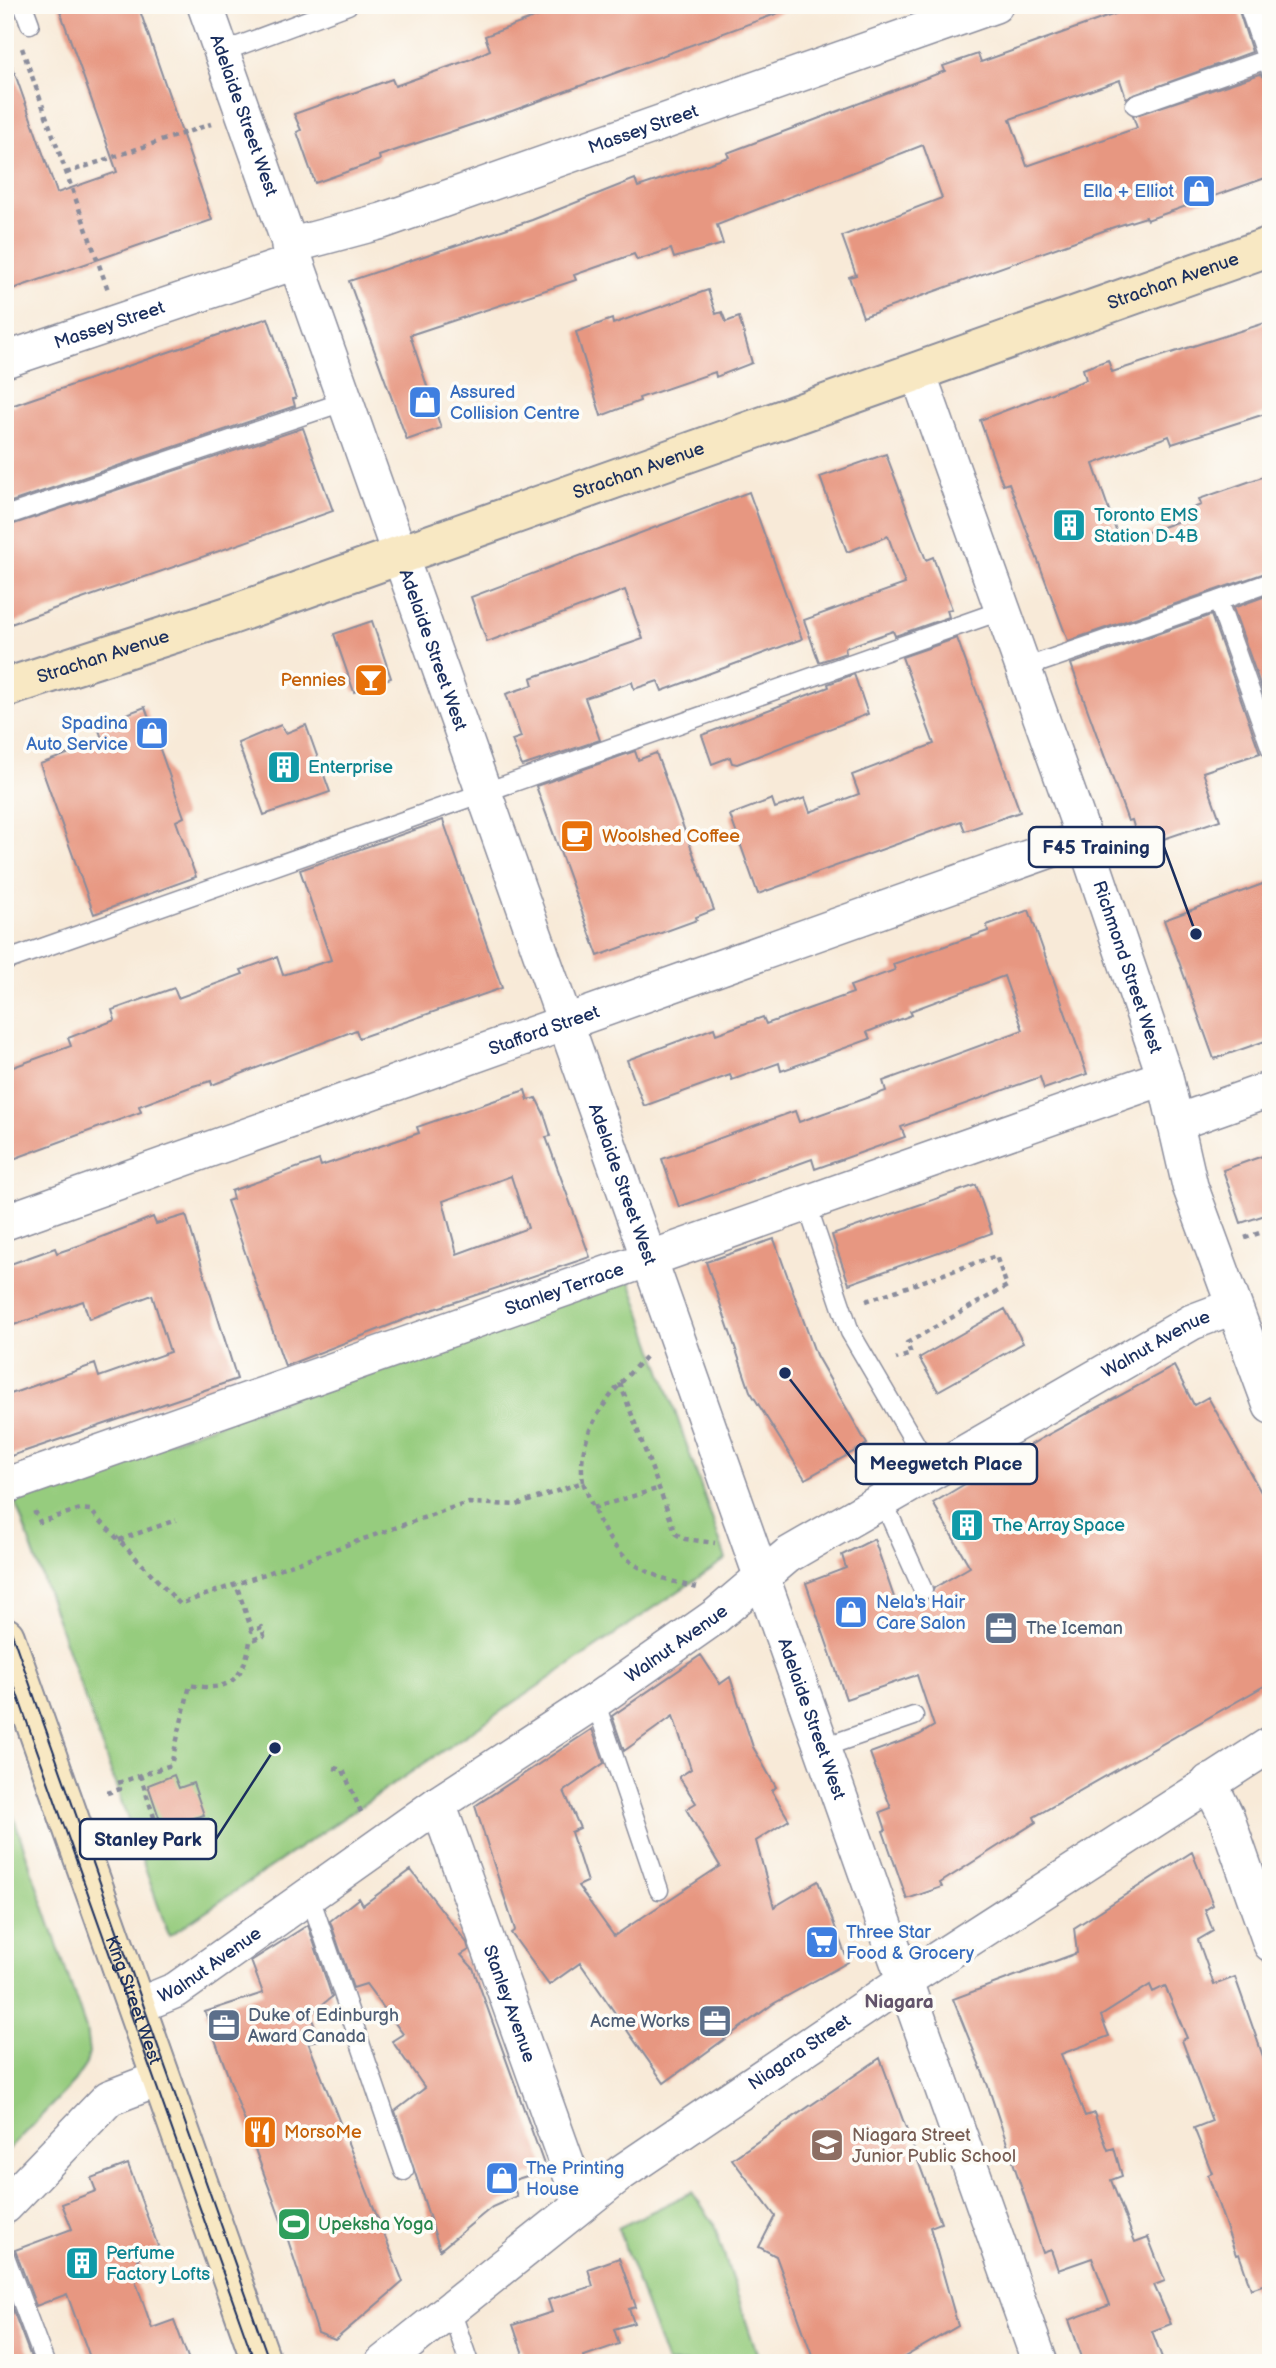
<svg xmlns="http://www.w3.org/2000/svg" width="1276" height="2368" font-family="'Balsamiq Sans',sans-serif">
	<style>
		.green { fill: #96cc7e; stroke: #587e6e; stroke-width: 2 }
		.building { fill: #e79781; fill-rule: evenodd }
		.lines { fill: none; stroke-linecap: round; stroke-linejoin: round }
		.lane-casing { stroke: #8a8c9b; stroke-width: 21 }
		.street-casing { stroke: #8a8c9b; stroke-width: 38 }
		.secondary-casing { stroke: #8a8c9b; stroke-width: 42 }
		.path { stroke: #8a8c9b; stroke-width: 4.5; stroke-dasharray: 5 5; stroke-linecap: butt }
		.lane { stroke: #fff; stroke-width: 18 }
		.street { stroke: #fff; stroke-width: 35 }
		.secondary { stroke: #f8e8c3; stroke-width: 38 }
		.tram { stroke: #1b2f5e; stroke-width: 2 }
		.labels { text-anchor: middle; stroke-width: 7; stroke-linejoin: round; paint-order: stroke }
		.street-label { font-size: 18px; fill: #1b2f5e; stroke: #fdfcf7 }
		.shop-label { font-size: 18px; fill: #366cbe; stroke: #fdfcf7; text-anchor: start }
		.culture-label { font-size: 18px; fill: #0d838f; stroke: #fdfcf7; text-anchor: start }
		.food-label { font-size: 18px; fill: #c56008; stroke: #fdfcf7; text-anchor: start }
		.service-label { font-size: 18px; fill: #4e5e75; stroke: #fdfcf7; text-anchor: start }
		.education-label { font-size: 18px; fill: #785e54; stroke: #fdfcf7; text-anchor: start }
		.leisure-label { font-size: 18px; fill: #27864d; stroke: #fdfcf7; text-anchor: start }
		.neighbourhood-label { font-size: 19px; font-weight: bold; fill: #62536a; stroke: #fdfcf7 }
		.leader { fill: none; stroke: #1b2f5e; stroke-width: 2.5 }
		.callout-dot { fill: #1b2f5e; stroke: #fdfcf7; stroke-width: 2.5 }
		.callout { fill: #fdfcf7; stroke: #1b2f5e; stroke-width: 2.5 }
		.callout-label { font-size: 19px; text-anchor: middle; font-weight: bold; fill: #1b2f5e }
	</style>
	<rect width="100%" height="100%" fill="#fdfcf7"/>
	<filter id="ink" filterUnits="userSpaceOnUse"><feTurbulence type="fractalNoise" baseFrequency=".0143" numOctaves="2"/><feDisplacementMap in="SourceGraphic" scale="14" xChannelSelector="R" yChannelSelector="G"/><feConvolveMatrix kernelMatrix="1 2 1 2 8 2 1 2 1" color-interpolation-filters="sRGB"/></filter>
	<filter id="wash" filterUnits="userSpaceOnUse"><feTurbulence type="fractalNoise" baseFrequency=".00686" numOctaves="4" result="noise"/><feDisplacementMap in="SourceGraphic" scale="28" xChannelSelector="R" yChannelSelector="G"/><feGaussianBlur stdDeviation="1.57" result="paint"/><feColorMatrix in="noise" values="0 0 0 0 0 0 0 0 0 0 0 0 0 0 0 0 0 1.4 0 .05"/><feComposite in="paint" operator="in"/></filter>
	<g filter="url(#wash)">
		<rect width="100%" height="100%" fill="#f8ead8"/>
		<path class="green" d="M628 1275 726 1559 169 1936 14 1498Z
			M5 1792 86 2029 89 2053 86 2064 74 2082 5 2153Z
			M692 2192 713 2222 759 2360 751 2363H667L618 2228Z"/>
		<g id="blocks">
			<path class="building" d="M58 5H138L212 220 13 289 5 269V58L9 57 57 193 117 172Z
				M569 5H788L789 9 512 111 379 156 380 160 315 183 297 132 301 130 294 114 392 79 395 86 471 59 490 50 485 36Z
				M1140 5H1237L1252 52 1126 98 1120 80 1010 119 1027 166 1137 128 1133 116 1260 74 1271 82V176L1147 220 1146 217 1114 227 863 317 849 277 856 275 842 236 942 198 923 145 717 225 723 244 674 258 671 249 637 260 634 254 574 275 576 280 410 335 441 428 407 440 349 281 532 220 635 179 638 187 729 157 727 153 945 71 943 66 978 54 981 62Z
				M1260 5H1271V36Z
				M708 290 716 314 722 312 726 322 739 317 752 363 716 377 715 372 639 398 640 401 601 416 576 332 612 319 613 324Z
				M268 318 296 398 293 399 295 406 5 504V408Z
				M1271 321V412L1172 444 1169 436 1093 464 1120 542 1182 520 1180 513 1201 505 1199 499 1271 474V571L1068 641 1009 483 1003 485 980 420 1086 380 1083 369 1108 360 1112 372Z
				M303 428 333 511 5 626V527Z
				M886 454 926 560 933 557 952 609 947 610 949 617 895 636 893 631 845 648 846 653 819 662 804 620 905 584 888 536 847 552 820 477Z
				M749 492 802 639 662 691 658 681 634 689 632 682 585 698 600 740 522 766 512 740 521 737 506 694 533 685 531 678 643 639 625 590 487 642 471 597Z
				M1271 594V715L1233 608Z
				M1211 615 1260 753 1203 772 1220 820 1140 847 1132 820 1128 821 1071 664Z
				M372 621 391 678 354 692 334 634Z
				M957 638 1020 812 965 831 961 821 758 894 730 815 772 799 775 808 805 798 810 812 859 794 852 775 934 744 902 657Z
				M854 674 868 714 737 764 732 763 730 757 712 764 702 735 829 687 828 684Z
				M145 707 184 817 176 821 196 877 94 914 40 764 103 741 97 725Z
				M281 725 286 733 306 725 330 792 264 815 238 743Z
				M635 751 638 760 656 753 714 910 696 917 697 920 598 956 536 786Z
				M443 820 502 988 359 1038 356 1030 212 1085 211 1081 193 1086 139 1106 141 1112 5 1162V1070L71 1046 68 1038 115 1020 112 1010 174 988 178 998 243 974 241 970 277 957 283 975 331 960 300 870Z
				M1271 881V1039L1214 1059 1164 920Z
				M1029 910 1087 1074 1044 1089 1040 1077 901 1127 905 1137 815 1169 812 1159 679 1207 662 1159 795 1111 799 1122 886 1091 883 1081 1023 1030 1004 976 910 1011 912 1015 867 1032 870 1039 781 1071 779 1063 732 1080 730 1075 644 1106 627 1060 714 1028 716 1034 763 1017 766 1024 853 993 850 986 895 970 893 964 988 931 987 925Z
				M525 1090 528 1100 536 1098 544 1114 551 1136 546 1137 590 1257 416 1315 285 1366 227 1201 233 1199 231 1191 319 1160 321 1166 419 1133 417 1127ZM511 1176 528 1228 457 1254 443 1201Z
				M1271 1153V1213L1241 1223 1223 1170Z
				M976 1185 992 1233 849 1284 832 1235Z
				M186 1215 237 1379 5 1458V1396L95 1364 99 1377 170 1352 152 1295 89 1319 83 1301 5 1328V1266L55 1248 57 1253 81 1245 153 1217 156 1224Z
				M774 1239 816 1355 867 1444 805 1479 750 1391 706 1262Z
				M1005 1309 1023 1343 938 1391 919 1358Z
				M1174 1366 1194 1405 1208 1397 1271 1510V1682L1034 1817 1036 1822 940 1883 942 1887 907 1899 883 1831 886 1830 880 1812 891 1808 870 1753 919 1735 934 1726 917 1675 846 1699 806 1583 846 1568 842 1555 874 1539 898 1609 916 1599 928 1600 934 1588 970 1567 933 1503 1042 1438Z
				M701 1655 720 1684 730 1677 753 1747 776 1787 772 1791 789 1820 756 1841 774 1907 818 1881 848 1962 773 2004 664 2083 580 1963 549 1985 511 1933 515 1930 475 1806 592 1729 604 1763 564 1791 580 1828 571 1832 587 1882 578 1886 614 1936 720 1866 686 1809 696 1803 679 1777 691 1769 673 1716 624 1751 612 1716Z
				M174 1775 179 1788 193 1783 204 1815 190 1819 195 1834 168 1844 148 1785Z
				M1192 1852 1213 1905 1205 1910 1213 1931 1198 1940 1214 1985 1235 1977 1271 2079V2282L1251 2289 1239 2254 1236 2255 1208 2175 1212 2173 1194 2128 1212 2121 1182 2040 1187 2038 1165 1986 1153 1992 1150 1985 1101 2016 1109 2036 1061 2054 1085 2116 1094 2113 1108 2150 1114 2148 1122 2176 1111 2180 1135 2242 1148 2237 1165 2281 1154 2285 1171 2324 1152 2331 1164 2363H1084L1069 2320 1110 2305 1092 2258 1058 2270 1051 2250 1043 2253 988 2086 953 1999 1077 1953 1074 1928Z
				M411 1870 467 1943 469 1950 461 1955 473 1968 546 2170 511 2181 517 2196 492 2207 440 2250 395 2111 425 2088 392 2041 403 2034 366 1984 353 1988 330 1921 359 1898 363 1905Z
				M308 1925 332 1997 310 2014 320 2040 308 2042 403 2282 335 2340 318 2333 287 2237 205 2012 263 1993 251 1961Z
				M880 2058 941 2223 930 2227 958 2326 894 2363H815L776 2256 759 2247 775 2216 732 2159Z
				M128 2164 159 2249 137 2258 141 2268 132 2271 152 2328 174 2320 190 2363H92L67 2294 36 2306 15 2250 72 2229 62 2204 96 2191 91 2178Z
				M619 2258 636 2307 629 2309 634 2323 614 2329 619 2344 584 2356 587 2363H526L513 2325 552 2312 548 2300 593 2286 588 2269Z
				M5 2289 33 2363H5Z"/>
		</g>
	</g>
	<g filter="url(#ink)">
		<use href="#blocks" fill-opacity="0" stroke="#8a8c9b" stroke-width="2"/>
		<g class="lines">
			<g class="lane-casing">
				<path id="lane" d="M23 5 30 24
					M1248 5 1271 71
					M222 52 348 5
					M1135 105 1267 59
					M5 516 346 401
					M1271 582 1218 601 1271 749
					M1024 668 1218 601
					M5 961 1003 610
					M806 1202 850 1332 932 1472
					M883 1501 923 1590
					M595 1701 659 1890
					M821 1748 914 1716
					M309 1894 404 2171
					M5 2256 45 2363
					M451 2310 469 2363"/>
			</g>
			<g class="street-casing">
				<g id="street">
					<path id="s1" d="M205 5 1040 2363"/>
					<path id="s2" d="M289 246 382 221 995 5"/>
					<path id="s3" d="M5 360 295 262"/>
					<path id="s4" d="M918 373 1084 838 1165 1077 1190 1186 1271 1406"/>
					<path d="M1175 1123 1271 1089"/>
					<path id="s5" d="M5 1222 1084 838"/>
					<path id="s6" d="M5 1486 1165 1077"/>
					<path d="M1209 1782 1226 1816 1271 1944"/>
					<path id="s7" d="M438 1804 581 2203"/>
					<path id="s8" d="M135 2007 176 1990 438 1804 595 1701 716 1616 788 1555 1192 1322 1232 1307"/>
					<path d="M5 2206 109 2098 161 2078"/>
					<path id="s9" d="M383 2363 621 2173 904 1981 1271 1744"/>
				</g>
			</g>
			<g class="secondary-casing">
				<g id="secondary">
					<path id="s10" d="M5 688 228 616 1271 246"/>
					<path id="s11" d="M5 1637 262 2363"/>
				</g>
			</g>
			<path class="path" d="M22 48 108 290
				M66 173 211 124
				M1245 1238 1271 1229
				M866 1301 996 1256 1007 1286 907 1343 911 1354 896 1359
				M620 1383 676 1534 685 1539 715 1543
				M583 1482C575 1429 614 1389 648 1354
				M593 1508 657 1489
				M33 1514 36 1513 40 1522 80 1509 90 1510 180 1604 451 1508 469 1503 517 1505 583 1482C609 1552 624 1570 697 1588
				M119 1540 176 1520
				M334 1768 343 1770 361 1812
				M140 1775 163 1844
				M107 1793 120 1789 118 1783 171 1765 190 1685C229 1693 244 1679 250 1641L264 1636 262 1627 252 1631 236 1584"/>
			<use href="#lane" class="lane"/>
			<use href="#street" class="street"/>
			<use href="#secondary" class="secondary"/>
			<path class="tram" d="M5 1614 270 2363
				M5 1660 255 2363"/>
		</g>
	</g>
	<defs>
		<g id="shop-square" transform="scale(1.75)"><rect x="-9" y="-9" width="18" height="18" rx="4" fill="#3f7fe0" stroke="#fdfcf7"/><path d="M-5-2.5h2.3a2.7 3.5 0 0 1 5.4 0H5L5.5 6h-11ZM-1.5-2.5h3a1.5 2.3 0 0 0-3 0Z" fill="#fff"/></g>
		<g id="building-square" transform="scale(1.75)"><rect x="-9" y="-9" width="18" height="18" rx="4" fill="#0f9aa8" stroke="#fdfcf7"/><path d="M-4-6H4V6H1V3H-1V6H-4ZM-2.5-4.3h1.7v1.8h-1.7ZM.8-4.3h1.7v1.8H.8ZM-2.5-1h1.7V.8h-1.7ZM.8-1h1.7V.8H.8Z" fill="#fff"/></g>
		<g id="bar-square" transform="scale(1.75)"><rect x="-9" y="-9" width="18" height="18" rx="4" fill="#e8710a" stroke="#fdfcf7"/><path d="M-6-5H6L.8 .8V4.5H3.5V6h-7V4.5H-.8V.8Z" fill="#fff"/></g>
		<g id="cafe-square" transform="scale(1.75)"><rect x="-9" y="-9" width="18" height="18" rx="4" fill="#e8710a" stroke="#fdfcf7"/><path d="M-5.5-4.5H6V0H3Q3 3.5 0 3.5H-2.5Q-5.5 3.5-5.5 0ZM3-3.2v2h1.7v-2ZM-6 4.5H4V6H-6Z" fill="#fff"/></g>
		<g id="office-square" transform="scale(1.75)"><rect x="-9" y="-9" width="18" height="18" rx="4" fill="#5c6f8a" stroke="#fdfcf7"/><path d="M-6-3h4V-5.5h4V-3h4V5H-6ZM-1-4.5V-3h2v-1.5ZM-6 0V1H6V0Z" fill="#fff"/></g>
		<g id="supermarket-square" transform="scale(1.75)"><rect x="-9" y="-9" width="18" height="18" rx="4" fill="#3f7fe0" stroke="#fdfcf7"/><path d="M-6-5.5h2.5l.6 2H6L4.5 2H-2.5L-4.4-4H-6ZM-1.5 3.2a1.3 1.3 0 1 0 .1 0ZM3 3.2a1.3 1.3 0 1 0 .1 0Z" fill="#fff"/></g>
		<g id="restaurant-square" transform="scale(1.75)"><rect x="-9" y="-9" width="18" height="18" rx="4" fill="#e8710a" stroke="#fdfcf7"/><path d="M-5-6h1v4h1v-4h1v4h1v-4h1v5L-1.5 .5V6h-2V.5L-5-1ZM5-6V6H3V1.5H1.5Q1.5-4 5-6Z" fill="#fff"/></g>
		<g id="school-square" transform="scale(1.75)"><rect x="-9" y="-9" width="18" height="18" rx="4" fill="#8d6e63" stroke="#fdfcf7"/><path d="M0-5L7-2L0 1L-7-2ZM-4 1L0 2.5L4 1V4Q0 6-4 4Z" fill="#fff"/></g>
		<g id="stadium-square" transform="scale(1.75)"><rect x="-9" y="-9" width="18" height="18" rx="4" fill="#2e9e5b" stroke="#fdfcf7"/><path d="M0-5a6.5 5 0 1 0 0 10a6.5 5 0 1 0 0-10ZM-3.5-1.8h7v3.6h-7Z" fill="#fff"/></g>
	</defs>
	<g fill-rule="evenodd">
		<use href="#shop-square" x="1199" y="191"/>
		<use href="#shop-square" x="425" y="402"/>
		<use href="#building-square" x="1069" y="525"/>
		<use href="#bar-square" x="371" y="680"/>
		<use href="#shop-square" x="152" y="733"/>
		<use href="#building-square" x="284" y="767"/>
		<use href="#cafe-square" x="577" y="836"/>
		<use href="#building-square" x="967" y="1525"/>
		<use href="#shop-square" x="851" y="1612"/>
		<use href="#office-square" x="1001" y="1628"/>
		<use href="#supermarket-square" x="822" y="1942"/>
		<use href="#office-square" x="715" y="2021"/>
		<use href="#office-square" x="224" y="2025"/>
		<use href="#restaurant-square" x="260" y="2132"/>
		<use href="#school-square" x="827" y="2145"/>
		<use href="#shop-square" x="502" y="2178"/>
		<use href="#stadium-square" x="294" y="2224"/>
		<use href="#building-square" x="82" y="2263"/>
	</g>
	<g class="labels">
		<g class="street-label">
			<text dy="6" stroke="none"><textPath href="#s1" startOffset="117">Adelaide Street West</textPath></text>
			<text dy="6" stroke="none"><textPath href="#s2" startOffset="373">Massey Street</textPath></text>
			<text dy="6" stroke="none"><textPath href="#s10" startOffset="1237">Strachan Avenue</textPath></text>
			<text dy="6" stroke="none"><textPath href="#s3" startOffset="110">Massey Street</textPath></text>
			<text dy="6" stroke="none"><textPath href="#s10" startOffset="670">Strachan Avenue</textPath></text>
			<text dy="6" stroke="none"><textPath href="#s1" startOffset="684">Adelaide Street West</textPath></text>
			<text dy="6" stroke="none"><textPath href="#s10" startOffset="103">Strachan Avenue</textPath></text>
			<text dy="6" stroke="none"><textPath href="#s4" startOffset="630">Richmond Street West</textPath></text>
			<text dy="6" stroke="none"><textPath href="#s5" startOffset="572">Stafford Street</textPath></text>
			<text dy="6" stroke="none"><textPath href="#s1" startOffset="1251">Adelaide Street West</textPath></text>
			<text dy="6" stroke="none"><textPath href="#s6" startOffset="593">Stanley Terrace</textPath></text>
			<text dy="6" stroke="none"><textPath href="#s8" startOffset="1220">Walnut Avenue</textPath></text>
			<text dy="6" stroke="none"><textPath href="#s8" startOffset="653">Walnut Avenue</textPath></text>
			<text dy="6" stroke="none"><textPath href="#s1" startOffset="1818">Adelaide Street West</textPath></text>
			<text dy="6" stroke="none"><textPath href="#s8" startOffset="86">Walnut Avenue</textPath></text>
			<text dy="6" stroke="none"><textPath href="#s11" startOffset="385">King Street West</textPath></text>
			<text dy="6" stroke="none"><textPath href="#s7" startOffset="212">Stanley Avenue</textPath></text>
			<text dy="6" stroke="none"><textPath href="#s9" startOffset="520">Niagara Street</textPath></text>
		</g>
		<g class="shop-label">
			<text x="1174" y="197" text-anchor="end">Ella + Elliot</text>
			<text x="450" y="398">Assured<tspan x="450" dy="21">Collision Centre</tspan></text>
			<text x="128" y="729" text-anchor="end">Spadina<tspan x="128" dy="21">Auto Service</tspan></text>
			<text x="876" y="1608">Nela's Hair<tspan x="876" dy="21">Care Salon</tspan></text>
			<text x="846" y="1938">Three Star<tspan x="846" dy="21">Food &amp; Grocery</tspan></text>
			<text x="526" y="2174">The Printing<tspan x="526" dy="21">House</tspan></text>
		</g>
		<g class="culture-label">
			<text x="1094" y="521">Toronto EMS<tspan x="1094" dy="21">Station D-4B</tspan></text>
			<text x="308" y="773">Enterprise</text>
			<text x="992" y="1531">The Array Space</text>
			<text x="106" y="2259">Perfume<tspan x="106" dy="21">Factory Lofts</tspan></text>
		</g>
		<g class="food-label">
			<text x="346" y="686" text-anchor="end">Pennies</text>
			<text x="602" y="842">Woolshed Coffee</text>
			<text x="284" y="2138">MorsoMe</text>
		</g>
		<g class="service-label">
			<text x="1026" y="1634">The Iceman</text>
			<text x="248" y="2021">Duke of Edinburgh<tspan x="248" dy="21">Award Canada</tspan></text>
			<text x="690" y="2027" text-anchor="end">Acme Works</text>
		</g>
		<g class="education-label">
			<text x="852" y="2141">Niagara Street<tspan x="852" dy="21">Junior Public School</tspan></text>
		</g>
		<g class="leisure-label">
			<text x="318" y="2230">Upeksha Yoga</text>
		</g>
		<g class="neighbourhood-label">
			<text x="899" y="2008">Niagara</text>
		</g>
	</g>
	<path class="leader" d="M1196 934L1164 847M785 1373L856 1464M275 1748L216 1839"/>
	<g class="callout-dot">
		<circle cx="1196" cy="934" r="7"/>
		<circle cx="785" cy="1373" r="7"/>
		<circle cx="275" cy="1748" r="7"/>
	</g>
	<g class="callout">
		<rect x="1029" y="827" width="135" height="40" rx="7"/>
		<rect x="856" y="1444" width="181" height="40" rx="7"/>
		<rect x="80" y="1819" width="136" height="40" rx="7"/>
	</g>
	<g class="callout-label">
		<text x="1096" y="854">F45 Training</text>
		<text x="946" y="1470">Meegwetch Place</text>
		<text x="148" y="1846">Stanley Park</text>
	</g>
	<rect width="1276" height="2368" fill="none" stroke="#fdfcf7" stroke-width="28"/>
</svg>
